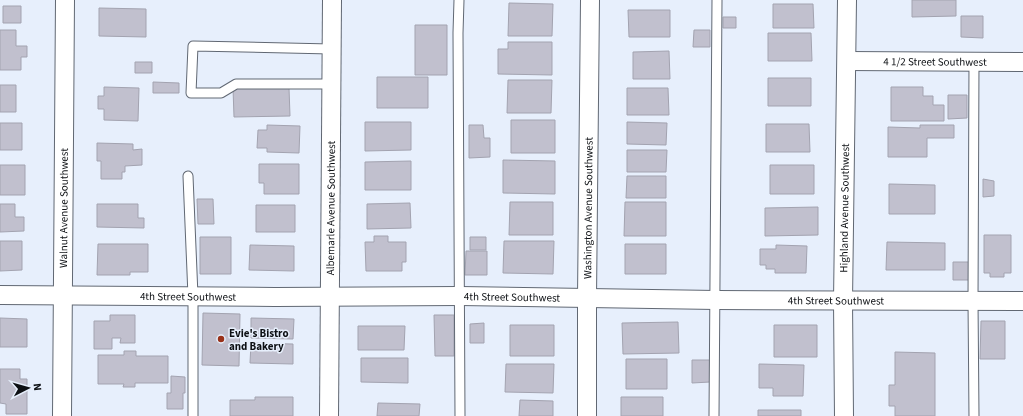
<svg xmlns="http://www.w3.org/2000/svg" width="1023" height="416" font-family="'Source Sans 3',sans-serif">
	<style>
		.building { fill: #c1c0ce; stroke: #a3a3b0 }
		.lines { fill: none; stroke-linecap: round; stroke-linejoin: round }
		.lane-casing { stroke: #616873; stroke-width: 11 }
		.street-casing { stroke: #616873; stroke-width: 20 }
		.lane { stroke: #fff; stroke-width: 9 }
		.street { stroke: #fff; stroke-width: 18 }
		.poi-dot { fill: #993119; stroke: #e7effc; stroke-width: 1.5 }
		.labels { text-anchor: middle; stroke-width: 3; stroke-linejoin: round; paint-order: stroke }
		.street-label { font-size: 11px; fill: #0d1014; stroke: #e7effc }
		.poi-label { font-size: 11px; font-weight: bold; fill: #0d1014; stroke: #e7effc; text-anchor: start }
	</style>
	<rect width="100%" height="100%" fill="#e7effc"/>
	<path class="building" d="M912 0H956V16L912 17Z
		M509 3 553 4 552 36H508Z
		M773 4H813L814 28H773Z
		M3 6H21V23H3Z
		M99 8 146 9V37L99 36Z
		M628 10H670V37H629Z
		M961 16H983V38L961 37Z
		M723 17H736V28H723Z
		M415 25H447V75H415Z
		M0 30H16V46H27V57H21V70H0Z
		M694 30H710V47H693Z
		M768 33H811L812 61H768Z
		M508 42H552V75L498 74V49H508Z
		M669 51 670 79H633V52Z
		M135 62H152V73H135Z
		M377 77H428V108H377Z
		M768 78H811V106H768Z
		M508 80H552L551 113H507Z
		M153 82 179 83V93H153Z
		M0 85H16V112H0Z
		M104 87 139 88 138 121 104 120V109H98V96H104Z
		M891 87H923V96H933V105H944V121H891Z
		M233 88H289L290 116 234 117Z
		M627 88H668L669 115H627Z
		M948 95H967V118L948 119Z
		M511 120H555V153H511Z
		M365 122H411V150L365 151Z
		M627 122 667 123 666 145 627 144Z
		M0 123H22V150H0Z
		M766 124H809L810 152H766Z
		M267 125 300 126 299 153 267 152V148H257L258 130H267Z
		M469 125H483L484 138H490V157L469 158Z
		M920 125H954V138H927V157H888V127L920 128Z
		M97 143 133 144V150L142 149V165L125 166V172H122V179H101V161H97Z
		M627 150H667L666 172H627Z
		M503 160 555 161V194L503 193Z
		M411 161V190H365V162Z
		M259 164H299V194H264V183H259Z
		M0 165H25V195H0Z
		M770 165H814V194H770Z
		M627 176H666V198H626Z
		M983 179 994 181V196L983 197Z
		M889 184 935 185V214H889Z
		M197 199H213L214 224H198Z
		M510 202H553V235H509Z
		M625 202H666V236H624Z
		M410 203 411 228 367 229V204Z
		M0 204H15V217H24V231L0 232Z
		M97 204H138V218H144V228L97 227Z
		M256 205H295V232H256Z
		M818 207V235L765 236V208Z
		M984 235H1011V273H1004V277H990V273H984Z
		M374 236H388V242H406V262H402V271H366L365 242H374Z
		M200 237H231V274H200Z
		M470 237H486V250H470Z
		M0 241H22V270L0 271Z
		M504 241H554L553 274 503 273Z
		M887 242 945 243V270H886Z
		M98 244H148V272H130V275H97Z
		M625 244H666V274H625Z
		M250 245 294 246V271L249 270Z
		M776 245 807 246 806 273H775V269H766V265H760V249H776Z
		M466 251H487V275H465Z
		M953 262H969V280H953Z
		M203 313 240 314 239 366 202 365Z
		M110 315H135V343H120L121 338H112V349H94V321H110Z
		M434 315H454V356H435Z
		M0 318 27 319V347H0Z
		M251 318 294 319 293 339 251 338Z
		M981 321H1005V359H980Z
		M678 322 679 353 623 354 622 323Z
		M484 323V343H470V324Z
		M510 325H554V356H510Z
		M774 325H817V357H774Z
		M358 326H405L404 350H358Z
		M251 343 293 344V364L250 363Z
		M124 351H136V356H168V383H135V387H123L124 384H98V355H124Z
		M895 352 935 353V416H895V406H889V385H895Z
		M361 358H408V383L361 382Z
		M626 359H667V389H626Z
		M692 360H710V382L692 383Z
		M506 364H554L553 393 505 392Z
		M759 364 804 365 803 396H773V388H759Z
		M0 369H20V379H27V414H6V404L0 403Z
		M171 376 185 377V393H183V409H167V393H171Z
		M255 397H293V416H230V400H255Z
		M621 397H663V416H621Z
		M520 400 553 401V416H519Z
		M378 403 420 404 419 416H377Z
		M758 410H801V416H758Z"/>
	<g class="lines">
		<g class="lane-casing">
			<path id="lane" d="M459 0 458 33 460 416
				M974 62 973 301 974 416
				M331 84H236L221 93H191L193 46 331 49
				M188 176 193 296V416
				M714 416 717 0"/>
		</g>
		<g class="street-casing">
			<g id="street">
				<path id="s1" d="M847 61 1023 62"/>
				<path id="s2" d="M0 295 275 297 460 296 716 300 1023 301"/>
				<path id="s3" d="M62 416 65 0"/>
				<path id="s4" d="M329 416 332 0"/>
				<path id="s5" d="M587 416V298L590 0"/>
				<path id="s6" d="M844 416 843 301 847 0"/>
			</g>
		</g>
		<use href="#lane" class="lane"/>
		<use href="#street" class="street"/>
	</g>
	<circle class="poi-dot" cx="221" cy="339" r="4"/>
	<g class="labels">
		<g class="street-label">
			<text dy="4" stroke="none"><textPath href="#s1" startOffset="88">4 1/2 Street Southwest</textPath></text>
			<text dy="4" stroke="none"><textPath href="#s3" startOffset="208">Walnut Avenue Southwest</textPath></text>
			<text dy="4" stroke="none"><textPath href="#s4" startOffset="208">Albemarle Avenue Southwest</textPath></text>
			<text dy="4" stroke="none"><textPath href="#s5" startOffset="208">Washington Avenue Southwest</textPath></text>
			<text dy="4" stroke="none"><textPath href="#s6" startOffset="208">Highland Avenue Southwest</textPath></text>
			<text dy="4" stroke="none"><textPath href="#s2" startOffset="188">4th Street Southwest</textPath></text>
			<text dy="4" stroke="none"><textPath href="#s2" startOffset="512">4th Street Southwest</textPath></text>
			<text dy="4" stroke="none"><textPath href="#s2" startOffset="836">4th Street Southwest</textPath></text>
		</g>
		<g class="poi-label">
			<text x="229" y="337">Evie's Bistro<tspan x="229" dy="13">and Bakery</tspan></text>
		</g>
	</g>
	<g transform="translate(28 388) rotate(84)" stroke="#e7effc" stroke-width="3" paint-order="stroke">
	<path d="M0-3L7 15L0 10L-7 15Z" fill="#0d1014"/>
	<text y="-6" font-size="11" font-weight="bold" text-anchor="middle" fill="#0d1014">N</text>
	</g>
</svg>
